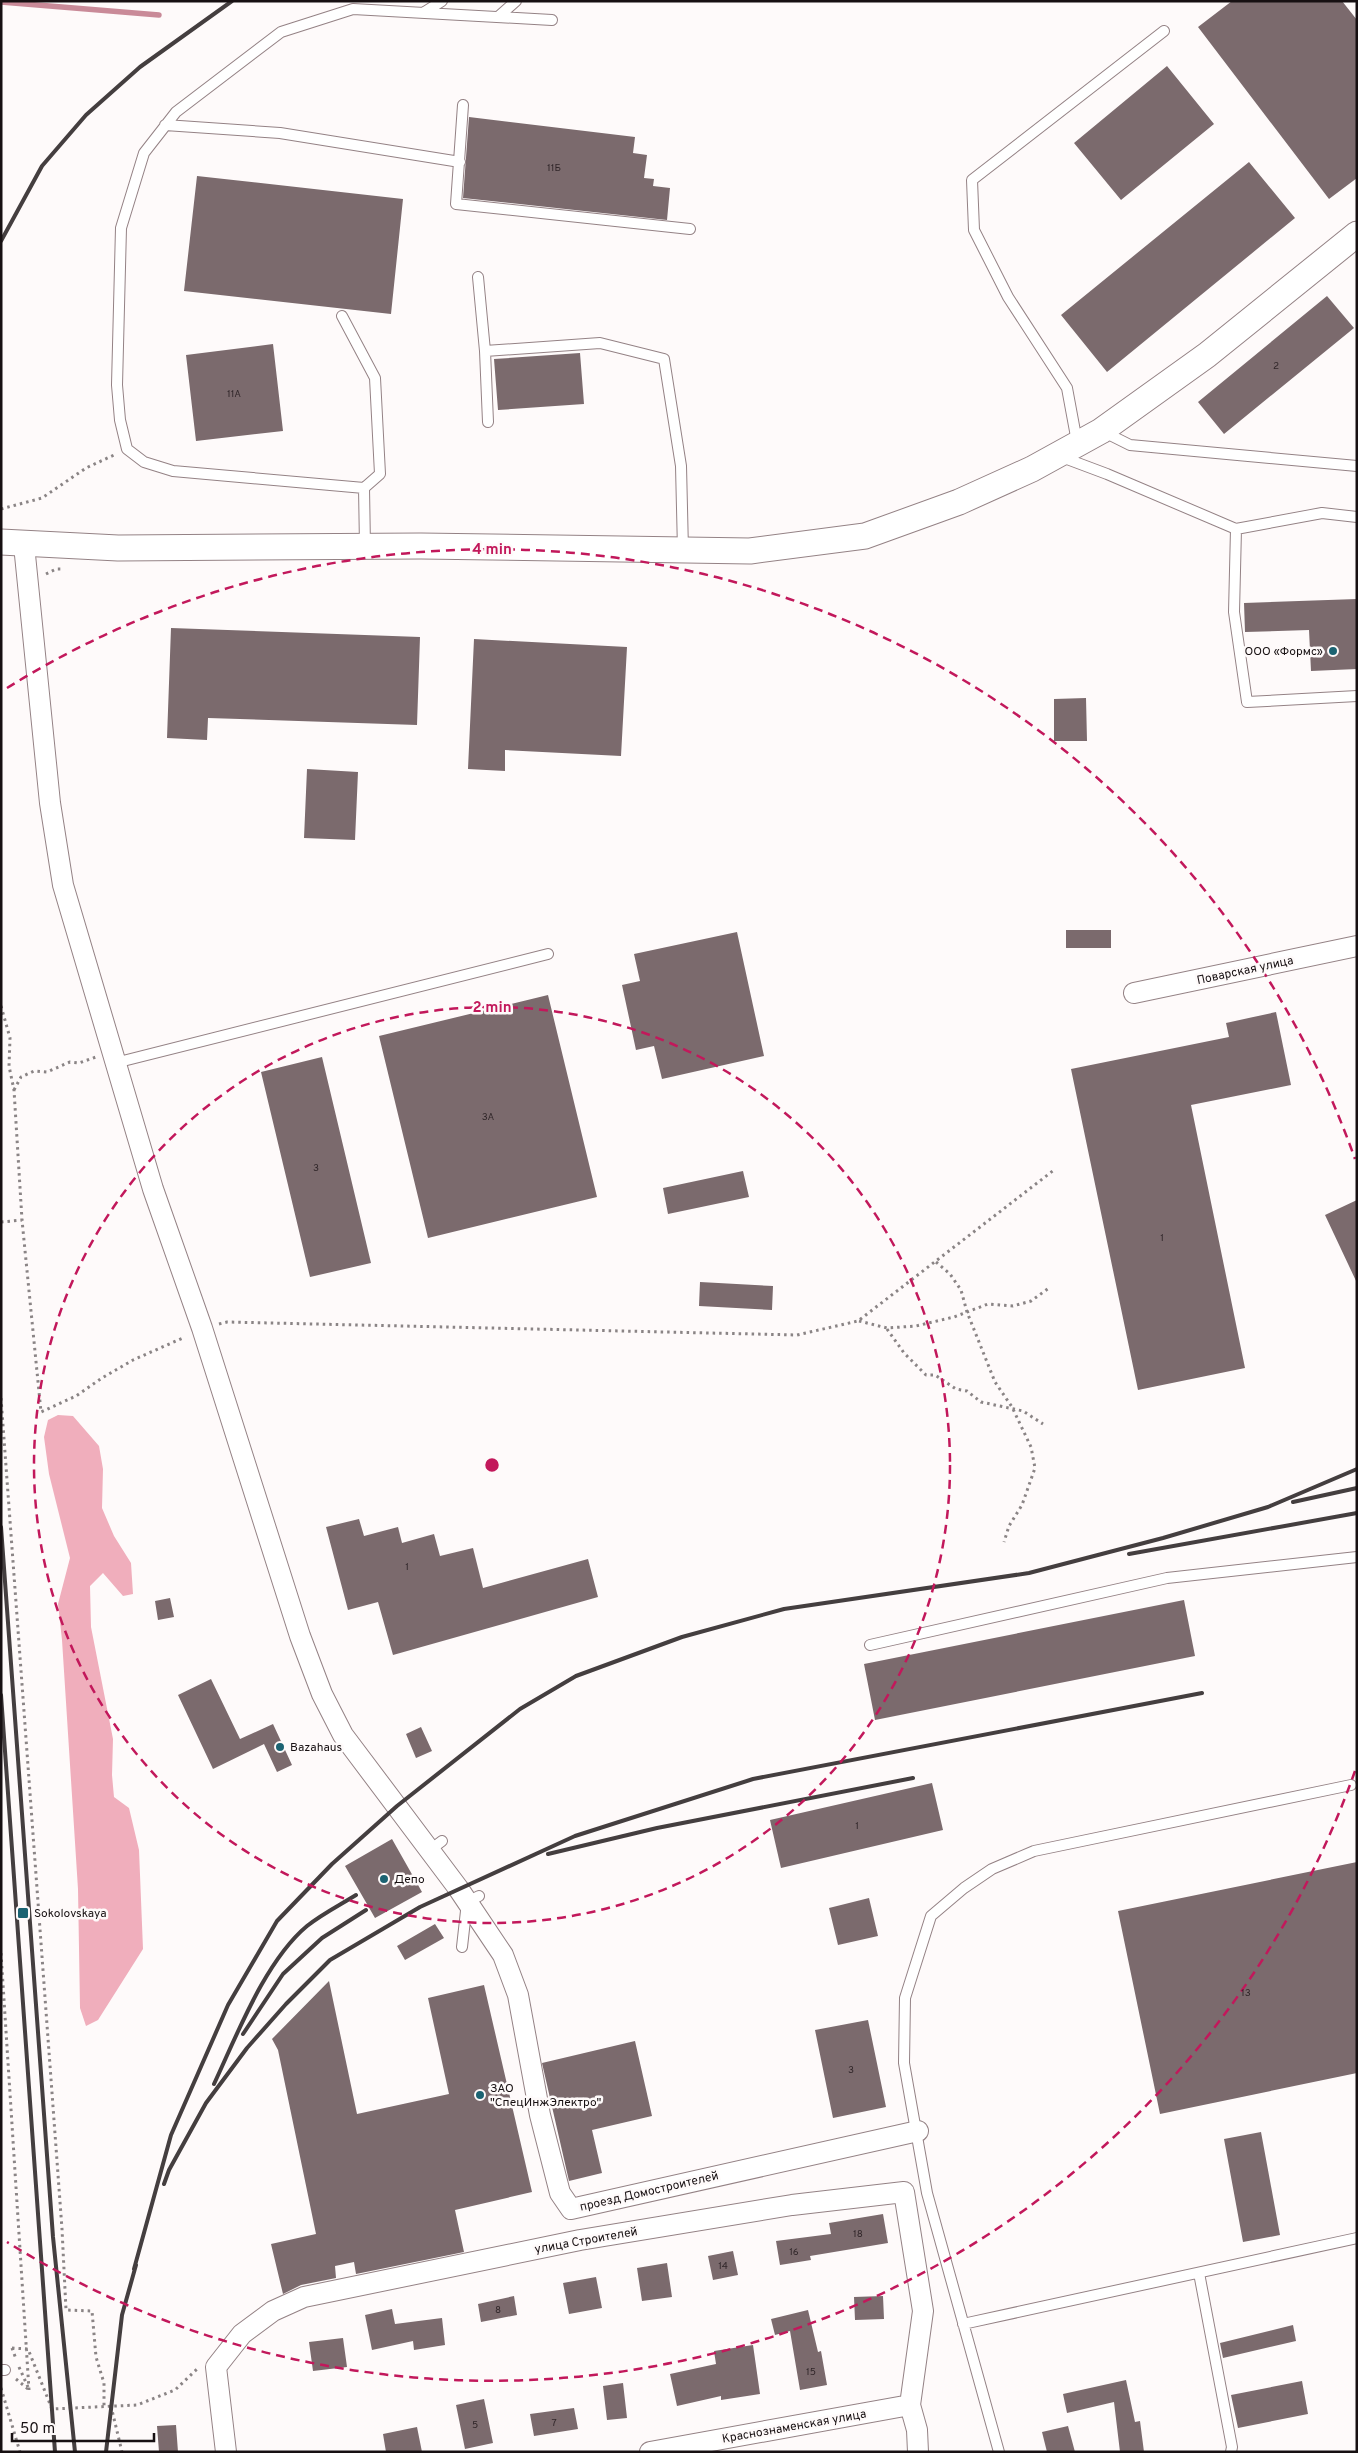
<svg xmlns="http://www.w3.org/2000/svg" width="1358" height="2453" font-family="Overpass,sans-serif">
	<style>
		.forest { fill: #f0aebc }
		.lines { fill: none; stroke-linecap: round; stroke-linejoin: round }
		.stream { stroke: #c98a98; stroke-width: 5.5 }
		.building { fill: #7b6a6d }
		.service-casing { stroke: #948285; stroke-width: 12 }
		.minor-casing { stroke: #948285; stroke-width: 22 }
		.tertiary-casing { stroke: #948285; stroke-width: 27 }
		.path { stroke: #8a8485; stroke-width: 3; stroke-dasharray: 2.5 4; stroke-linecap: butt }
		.service { stroke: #fff; stroke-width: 10 }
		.minor { stroke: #fff; stroke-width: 20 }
		.tertiary { stroke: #fff; stroke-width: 25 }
		.rail { stroke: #443e3f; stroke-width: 4 }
		.ring { fill: none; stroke: #c2185b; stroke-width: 2.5; stroke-dasharray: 9 6 }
		.poi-dot { fill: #1b6372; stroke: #fefafa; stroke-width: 2 }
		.labels { text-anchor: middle; stroke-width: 5; stroke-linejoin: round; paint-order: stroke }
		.number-label { font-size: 10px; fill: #302629 }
		.poi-label { font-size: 12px; fill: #171012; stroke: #fefafa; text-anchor: start }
		.street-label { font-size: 12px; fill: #171012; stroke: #fefafa }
		.centre { fill: #c2185b; stroke: #fefafa; stroke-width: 2.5 }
		.ring-label { font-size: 15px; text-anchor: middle; font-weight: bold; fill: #c2185b; stroke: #fefafa; stroke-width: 5; stroke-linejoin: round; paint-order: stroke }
	</style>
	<rect width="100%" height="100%" fill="#fefafa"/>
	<path class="forest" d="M58 1415 73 1416 99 1446 103 1469 102 1508 114 1536 131 1563 133 1594 123 1596 103 1573 90 1586 91 1627 113 1739 112 1775 114 1797 129 1808 139 1850 143 1949 98 2020 86 2026 80 2008 78 1889 62 1640 58 1604 70 1558 49 1474 44 1437 48 1420Z"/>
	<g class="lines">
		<path class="stream" d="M1 2 159 15"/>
	</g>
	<path class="building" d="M1232 1H1342L1357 20V178L1329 199 1198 27Z
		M1167 66 1214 124 1121 200 1074 143Z
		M469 117 635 137 633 153 647 155 644 178 654 179 653 186 670 188 667 220 463 198Z
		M1249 162 1295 218 1107 372 1061 315Z
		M197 176 403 199 391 314 184 291Z
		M1327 296 1354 328 1224 434 1198 402Z
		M273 344 283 431 196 441 186 355Z
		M580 353 584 404 498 410 494 359Z
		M1357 599V669L1311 671 1309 630 1245 632 1244 603Z
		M171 628 420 637 417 725 208 718 207 740 167 738Z
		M474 639 627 647 621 756 505 750V771L468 769Z
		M1086 698 1087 741H1054V699Z
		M307 769 358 772 355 840 304 838Z
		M1066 930H1111V948H1066Z
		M737 932 764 1056 662 1079 654 1046 636 1050 622 985 640 981 634 954Z
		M548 995 597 1197 428 1238 379 1036Z
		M1276 1012 1291 1085 1191 1105 1245 1368 1138 1390 1071 1069 1229 1037 1226 1023Z
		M322 1057 371 1263 310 1277 261 1072Z
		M743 1171 749 1197 668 1214 663 1188Z
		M1357 1200V1283L1325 1215Z
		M700 1282 773 1286 772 1310 699 1306Z
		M359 1519 364 1536 398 1527 402 1543 434 1534 440 1556 473 1548 483 1588 588 1559 598 1597 393 1655 378 1602 348 1610 326 1527Z
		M170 1598 174 1617 158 1620 155 1601Z
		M1184 1600 1195 1656 875 1720 864 1664Z
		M211 1679 240 1739 273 1724 292 1765 277 1772 264 1744 213 1769 178 1695Z
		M421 1727 432 1751 416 1758 406 1734Z
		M932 1783 943 1830 781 1868 770 1820Z
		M392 1839 422 1892 375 1918 345 1866Z
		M1357 1862V2073L1160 2114 1118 1911Z
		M869 1898 878 1936 838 1945 829 1908Z
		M435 1924 444 1938 405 1960 397 1946Z
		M329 1981 357 2114 449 2094 428 1998 484 1985 532 2192 455 2210 464 2252 356 2274 354 2262 335 2266 336 2278 301 2285 283 2294 271 2244 316 2234 278 2050 272 2039Z
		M868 2020 886 2107 833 2118 815 2030Z
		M635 2041 652 2116 592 2130 602 2173 569 2181 542 2063Z
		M1261 2132 1280 2235 1243 2242 1224 2139Z
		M883 2214 888 2243 810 2256 811 2260 780 2265 776 2241 831 2234 829 2223Z
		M733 2251 738 2275 713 2280 708 2256Z
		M667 2263 672 2297 642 2301 637 2268Z
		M596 2277 602 2308 569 2314 563 2283Z
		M514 2296 517 2315 481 2322 478 2304Z
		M883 2296 884 2319 855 2320 854 2297Z
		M392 2309 395 2324 442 2318 445 2345 414 2350 413 2341 372 2350 365 2315Z
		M808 2310 818 2352 821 2351 827 2385 800 2390 790 2331 775 2335 771 2319Z
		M1293 2325 1296 2341 1223 2358 1220 2343Z
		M343 2338 347 2367 313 2371 309 2342Z
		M753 2345 760 2394 721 2400V2396L677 2406 670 2374 716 2364 714 2351Z
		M1126 2380 1135 2422 1140 2421 1144 2452H1120L1114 2402 1067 2413 1063 2394Z
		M1302 2381 1308 2414 1238 2428 1231 2395Z
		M623 2383 627 2418 607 2420 603 2386Z
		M484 2399 493 2443 465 2449 456 2405Z
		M574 2408 578 2429 534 2436 530 2414Z
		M176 2425 178 2452H159L157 2426Z
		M1068 2426 1075 2452H1047L1042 2432Z
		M417 2427 422 2452H386L383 2434Z"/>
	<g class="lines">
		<g class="service-casing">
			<path id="service" d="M423 13 442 1
				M498 17 516 1
				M463 105 456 204 690 229
				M165 125 280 133 460 162
				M478 277 485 351 488 422
				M342 316 375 378 380 474 364 488
				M485 351 600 343 664 359 681 466 683 550
				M1102 431 1130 445 1357 466
				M1077 442 1067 388 1008 297 974 230 972 180 1164 31
				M1059 456 1107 474 1236 529 1234 612 1247 702 1357 696
				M1236 529 1322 513 1357 517
				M365 546 364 488 173 471 144 462 127 449 120 420 117 385 121 228 144 153 176 112 281 32 353 9 552 20
				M115 1063 548 954
				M870 1645 1167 1578 1357 1557
				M430 1850 442 1841
				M462 1947 467 1902 479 1896
				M1199 2273 1232 2447 1231 2452
				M963 2324 1357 2238
				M1 2370H5
				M999 2452 927 2193 904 2063 905 1998 931 1916 964 1888 992 1869 1034 1851 1351 1785"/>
		</g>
		<g class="minor-casing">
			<path id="minor" d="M24 545 50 803 63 885 153 1189 202 1328 300 1636 322 1694 343 1735 458 1888 503 1955 518 1995 540 2115 560 2193 571 2209 918 2131
				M1134 993 1357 946
				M226 2452 216 2367 242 2334 273 2311 304 2297 580 2240 792 2205 904 2192 923 2311 910 2405 917 2430 918 2452
				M650 2452 910 2405"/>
		</g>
		<g class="tertiary-casing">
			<path id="tertiary" d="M1 542 118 548 421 546 750 551 865 536 959 502 1032 469 1101 431 1207 355 1357 234"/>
		</g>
		<path class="path" d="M1 509 42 498 86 468 114 455
			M46 574 56 569H64
			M1 1006 10 1038 9 1066 14 1090 22 1220 41 1412 76 1396 102 1378 133 1360 185 1337
			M14 1090 21 1077 34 1071 47 1072 70 1062 79 1063 96 1057
			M1 1222 22 1220
			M936 1262 950 1274 961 1290 967 1312 995 1382 1012 1407 1031 1447 1035 1468 1022 1505 1009 1526 1004 1542
			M859 1321 887 1328 916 1326 954 1317 988 1304 1013 1306 1031 1301 1049 1288
			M219 1324 227 1322 797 1335 858 1321 1054 1170
			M887 1329 904 1353 926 1375H935L956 1389 967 1391 981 1402 1023 1411 1043 1424
			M1 1398 62 2229 66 2310 92 2311 96 2357 104 2383V2406
			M1 1953 29 2390
			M12 2348 28 2349 52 2409 137 2405 175 2390 197 2369
			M12 2348 16 2359
			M19 2367 28 2387
			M16 2379 28 2389
			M1 2388 20 2452
			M111 2406 122 2452"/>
		<use href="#service" class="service"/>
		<use href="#minor" class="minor"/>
		<use href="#tertiary" class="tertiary"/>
		<path class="rail" d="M1 241 42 166 86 115 140 67 232 1
			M1293 1502 1357 1488
			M1 1527 53 2237 75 2452
			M1129 1554 1357 1513
			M1 1695 55 2452
			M548 1854 657 1828 913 1778
			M243 2034 283 1974 322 1938 366 1910
			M214 2084C237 2035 265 1961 307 1926 322 1914 340 1905 356 1895
			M164 2184 169 2170 206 2103 247 2048 286 2004 330 1960 420 1907 575 1836 753 1779 1202 1693
			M134 2269 171 2135 228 2005 277 1921 332 1864 397 1806 520 1709 576 1676 682 1637 784 1609 1029 1573 1163 1538 1268 1507 1357 1469
			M106 2452 122 2315 136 2265"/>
	</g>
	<g class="ring">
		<circle cx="492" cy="1465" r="458"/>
		<path d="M1355 1771A916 916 0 0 1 7 2242M7 688A916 916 0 0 1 1355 1159"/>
	</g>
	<g class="poi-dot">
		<circle cx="1333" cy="651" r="5"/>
		<circle cx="280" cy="1747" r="5"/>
		<circle cx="384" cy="1879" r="5"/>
		<rect x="17" y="1907" width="12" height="12" rx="2.5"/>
		<circle cx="480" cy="2095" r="5"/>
	</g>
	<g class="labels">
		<g class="number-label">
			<text x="554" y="171">11Б</text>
			<text x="1276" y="369">2</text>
			<text x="234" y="397">11А</text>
			<text x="488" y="1120">3А</text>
			<text x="316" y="1171">3</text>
			<text x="1162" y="1241">1</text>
			<text x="407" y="1570">1</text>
			<text x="857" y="1829">1</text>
			<text x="1246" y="1996">13</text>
			<text x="851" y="2073">3</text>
			<text x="858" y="2237">18</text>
			<text x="794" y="2255">16</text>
			<text x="723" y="2269">14</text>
			<text x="498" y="2313">8</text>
			<text x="811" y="2375">15</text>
			<text x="554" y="2426">7</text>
			<text x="475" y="2428">5</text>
		</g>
		<g class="poi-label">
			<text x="1323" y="655" text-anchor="end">ООО «Формс»</text>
			<text x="290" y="1751">Bazahaus</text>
			<text x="394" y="1883">Депо</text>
			<text x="34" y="1917">Sokolovskaya</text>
			<text x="490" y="2092">ЗАО<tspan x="490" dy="14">"СпецИнжЭлектро"</tspan></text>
		</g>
		<g class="street-label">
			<text transform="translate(1245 970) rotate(-12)" y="4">Поварская улица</text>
			<text transform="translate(649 2191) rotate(-13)" y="4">проезд Домостроителей</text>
			<text transform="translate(586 2240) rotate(-10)" y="4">улица Строителей</text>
			<text transform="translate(794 2426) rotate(-10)" y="4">Краснознаменская улица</text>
		</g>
	</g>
	<circle cx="492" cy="1465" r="8" class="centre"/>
	<g class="ring-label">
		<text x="492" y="554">4 min</text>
		<text x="492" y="1012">2 min</text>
	</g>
	<rect width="1358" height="2453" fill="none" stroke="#171012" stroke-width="5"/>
	<path d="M12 2433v8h142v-8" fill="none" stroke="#171012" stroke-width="2.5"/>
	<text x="20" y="2433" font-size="15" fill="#171012" stroke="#fefafa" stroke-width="4" paint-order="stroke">50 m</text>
</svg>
